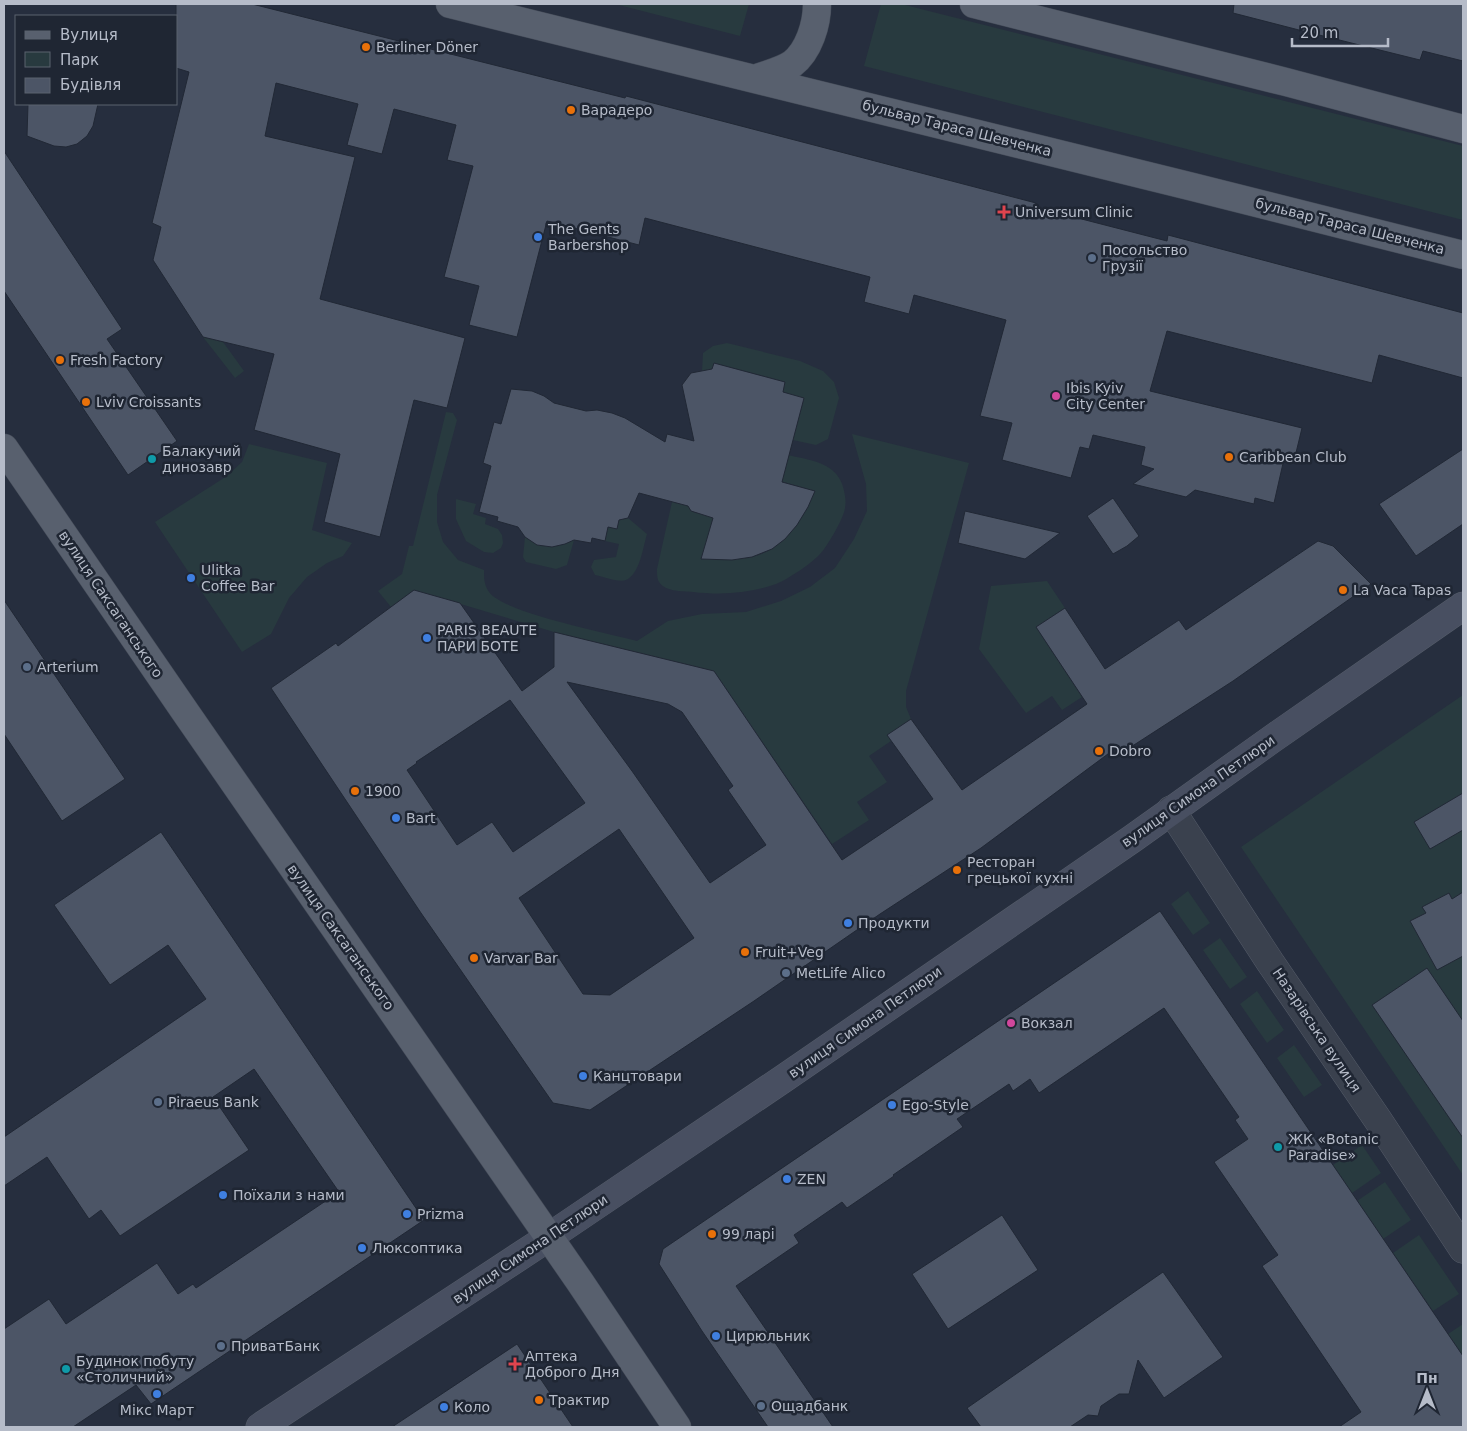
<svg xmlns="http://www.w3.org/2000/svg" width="1467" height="1431" font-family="'DejaVu Sans',sans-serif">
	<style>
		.green { fill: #283a3f }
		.building { fill: #4c5566; stroke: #212835; fill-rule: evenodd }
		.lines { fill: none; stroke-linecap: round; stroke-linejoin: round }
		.minor-casing { stroke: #555c69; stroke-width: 29 }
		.secondary-casing { stroke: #555c69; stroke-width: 29 }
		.primary-casing { stroke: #434a57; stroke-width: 29 }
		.minor { stroke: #3a414e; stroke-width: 28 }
		.secondary { stroke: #484f61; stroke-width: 28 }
		.primary { stroke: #58606e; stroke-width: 28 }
		.food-dot { fill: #e8710a; stroke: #1f2633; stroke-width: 2 }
		.health-dot { fill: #e0444e; stroke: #1f2633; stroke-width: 2 }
		.shop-dot { fill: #3f7fe0; stroke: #1f2633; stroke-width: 2 }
		.service-dot { fill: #5c6f8a; stroke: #1f2633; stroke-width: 2 }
		.hotel-dot { fill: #d1479c; stroke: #1f2633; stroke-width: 2 }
		.culture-dot { fill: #0f9aa8; stroke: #1f2633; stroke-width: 2 }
		.labels { text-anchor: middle; stroke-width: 5; stroke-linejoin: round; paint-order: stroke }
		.poi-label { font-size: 14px; fill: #b6bcc9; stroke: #1f2633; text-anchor: start }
		.street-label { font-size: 14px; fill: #b6bcc9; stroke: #1f2633 }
	</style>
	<rect width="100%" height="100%" fill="#262e3e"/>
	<path class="green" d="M615 4H749L740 36Z
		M881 4H901L1463 146V220L864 66Z
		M203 337 223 342 244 371 235 378Z
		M727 343 800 361 823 371 834 382 839 398 828 439 816 445 793 440 804 399 783 392 785 382 714 363 711 374 702 371 703 353 713 346Z
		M446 412 453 413 457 420 437 495V522L443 542 458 560 484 570C484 578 484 585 489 592 504 613 608 633 637 641L668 621 702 614 746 612 781 601 810 587 835 568 854 539 867 511 866 484 852 434 969 463 906 691V707L911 719 888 735 891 741 869 756 887 782 857 802 869 820 832 844 714 671 554 632 414 590 391 607 378 591 402 574 409 546H413Z
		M249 444 327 463 312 530 352 543 343 556 327 563 307 577 289 598 271 634 242 652 155 522 227 476 242 462Z
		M788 455C804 459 826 461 837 475 843 482 847 498 845 508 844 518 827 547 820 554 812 563 787 580 776 584 749 594 720 595 693 592 682 591 663 592 658 580 657 577 657 572 657 569L672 502 688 501C689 520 704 511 716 508L702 557C712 559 722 559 733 558 739 558 746 558 752 557 785 549 803 519 815 491L780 481Z
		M456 499 476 504 473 514 486 518 485 524 498 529 502 535 503 543 501 548 493 553 484 552 466 541 456 519Z
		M628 518 647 534C643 547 640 574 626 580 619 583 602 576 595 575L591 567 594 560 616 557 619 544 605 541 608 527 617 529 619 520Z
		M525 537C544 549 554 549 574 540L567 565 556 569 526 562 523 557Z
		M1047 581 1065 608 1036 627 1082 697 1062 710 1052 696 1026 713 979 649 991 586Z
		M1463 695V1175L1241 847Z
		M1188 891 1210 923 1193 935 1171 904Z
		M1220 938 1247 977 1230 989 1203 950Z
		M1257 991 1284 1030 1267 1043 1240 1004Z
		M1294 1045 1322 1085 1304 1097 1277 1058Z
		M1362 1145 1381 1173 1352 1193 1333 1165Z
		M1385 1182 1411 1220 1383 1239 1357 1201Z
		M1419 1235 1459 1294 1433 1311 1393 1253Z
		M1463 1324V1356L1448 1334Z"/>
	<path class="building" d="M176 4H252L625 98 626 96 1036 203 1035 207 1167 241 1168 235 1463 313V378L1379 355 1372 383 1167 331 1150 391 1302 428 1294 461 1284 459 1274 503 1255 498 1254 504 1195 490 1186 497 1133 484 1154 469 1141 465 1145 447 1093 435 1089 449 1080 447 1071 478 1002 460 1012 423 980 416 1006 320 914 295 909 314 864 302 870 277 645 218 639 245 547 221 517 337 469 325 479 286 444 277 473 166 447 160 456 125 394 109 382 154 347 145 358 104 276 83 265 136 355 157 320 299 465 338 447 408 414 400 380 537 324 522 340 454 254 430 274 354 203 337 153 260 161 227 152 223 189 72 176 68Z
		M1234 4H1463V61L1423 51 1420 60 1299 30 1233 13Z
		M28 104H98L93 126 87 136 77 144 66 147 54 146 27 136Z
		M4 151 122 329 107 339 177 441 128 475 4 291Z
		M714 363 785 382 783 392 804 398 782 482 815 491 808 507 797 525 785 539 772 549 752 557 732 560 701 559 713 518 691 511 688 506 639 493 628 518 619 520 617 529 608 527 605 541 592 538 591 543 574 540 565 544 552 547 537 545 525 537 518 527 497 521 498 517 479 512 491 466 483 463 494 422 501 424 511 389 532 391 544 396 554 403 586 411 597 410 612 413 625 418 665 442 667 434 694 441 682 385 691 373 712 369Z
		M1463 449V524L1416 556 1379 504Z
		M1113 498 1139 536 1127 546 1113 554 1087 516Z
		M965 511 1060 533 1025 559 958 543Z
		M1318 541 1333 546 1371 584 1233 681 1120 754 1116 748 981 848 880 914 754 1001 590 1110 553 1103 421 913 271 688 336 643 338 646 414 590 460 603 522 691 554 667V632L714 671 842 860 933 799 887 735 911 719 962 790 1087 704 1036 627 1065 608 1105 669 1179 620 1186 630ZM567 682 668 704 682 712 733 786 728 790 766 845 710 883 632 771ZM510 700 585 803 513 852 492 822 457 845 407 770 417 763 416 762ZM619 829 694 938 610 995 583 994 519 898Z
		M4 600 125 779 62 821 4 734Z
		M1463 793V830L1430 849 1414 822Z
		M161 832 424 1220 151 1404 136 1385 73 1427H4V1329L49 1299 66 1324 157 1263 178 1294 193 1284 196 1288 339 1192 254 1069 213 1097 249 1150 120 1236 101 1210 89 1219 47 1157 4 1186V1137L206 999 168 945 110 985 54 905Z
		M1463 892V956L1437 970 1410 921 1426 913 1422 907 1449 893 1452 899Z
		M1160 911 1463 1356V1427H1339L1361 1412 1262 1266 1278 1255 1214 1162 1248 1139 1235 1120 1239 1117 1164 1008 1039 1093 1030 1079 1013 1091 1009 1084 957 1119 963 1127 893 1175 894 1176 847 1208 842 1202 794 1235 799 1243 736 1286 833 1427H768L702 1331 659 1264 663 1249Z
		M1427 968 1463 1021V1138L1372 1005Z
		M1002 1215 1038 1270 948 1329 912 1274Z
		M1163 1272 1223 1357 1164 1398 1138 1360 1129 1394H1119L1101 1406 1098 1416 1088 1415 1070 1427H981L967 1408Z
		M517 1344 573 1427H392Z"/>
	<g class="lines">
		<g class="minor-casing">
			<path id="minor" d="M1171 810 1270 962 1378 1120 1463 1249"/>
		</g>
		<g class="secondary-casing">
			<path id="secondary" d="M260 1427 549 1237 783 1079 1132 839 1272 739 1463 606"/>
		</g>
		<g class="primary-casing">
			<path id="primary" d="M450 4 1193 187 1463 255
				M974 4 1286 82 1463 129
				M755 79C767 74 782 71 792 64 809 51 817 24 817 4
				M4 448 186 713 580 1282 677 1427"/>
		</g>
		<use href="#minor" class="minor"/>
		<use href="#secondary" class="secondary"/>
		<use href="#primary" class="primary"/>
	</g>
	<g class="food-dot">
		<circle cx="366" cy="47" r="5"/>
		<circle cx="571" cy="110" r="5"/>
		<circle cx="60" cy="360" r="5"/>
		<circle cx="86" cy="402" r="5"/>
		<circle cx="1229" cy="457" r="5"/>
		<circle cx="1343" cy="590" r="5"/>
		<circle cx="1099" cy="751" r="5"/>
		<circle cx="355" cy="791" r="5"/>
		<circle cx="957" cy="870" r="5"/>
		<circle cx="745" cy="952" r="5"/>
		<circle cx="474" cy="958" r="5"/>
		<circle cx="712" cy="1234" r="5"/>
		<circle cx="539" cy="1400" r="5"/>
	</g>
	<g class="health-dot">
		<path d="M1001.5 204.5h5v5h5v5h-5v5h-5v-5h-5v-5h5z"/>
		<path d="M512.5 1356.5h5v5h5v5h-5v5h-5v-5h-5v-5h5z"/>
	</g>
	<g class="shop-dot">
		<circle cx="538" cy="237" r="5"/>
		<circle cx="191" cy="578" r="5"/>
		<circle cx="427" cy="638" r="5"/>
		<circle cx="396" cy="818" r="5"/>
		<circle cx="848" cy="923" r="5"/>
		<circle cx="583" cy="1076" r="5"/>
		<circle cx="892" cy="1105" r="5"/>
		<circle cx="787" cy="1179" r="5"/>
		<circle cx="223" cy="1195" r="5"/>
		<circle cx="407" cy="1214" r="5"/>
		<circle cx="362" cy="1248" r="5"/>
		<circle cx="716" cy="1336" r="5"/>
		<circle cx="157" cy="1394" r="5"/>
		<circle cx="444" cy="1407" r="5"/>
	</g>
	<g class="service-dot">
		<circle cx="1092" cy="258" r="5"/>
		<circle cx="27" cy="667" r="5"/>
		<circle cx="786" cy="973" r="5"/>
		<circle cx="158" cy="1102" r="5"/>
		<circle cx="221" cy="1346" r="5"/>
		<circle cx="761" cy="1406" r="5"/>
	</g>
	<g class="hotel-dot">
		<circle cx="1056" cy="396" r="5"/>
		<circle cx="1011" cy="1023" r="5"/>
	</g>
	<g class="culture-dot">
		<circle cx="152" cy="459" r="5"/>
		<circle cx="1278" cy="1147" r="5"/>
		<circle cx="66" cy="1369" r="5"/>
	</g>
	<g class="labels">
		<g class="poi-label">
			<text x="376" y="52">Berliner Döner</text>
			<text x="581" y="115">Варадеро</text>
			<text x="1015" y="217">Universum Clinic</text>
			<text x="548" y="234">The Gents<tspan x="548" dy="16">Barbershop</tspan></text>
			<text x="1102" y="255">Посольство<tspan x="1102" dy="16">Грузії</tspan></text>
			<text x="70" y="365">Fresh Factory</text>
			<text x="1066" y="393">Ibis Kyiv<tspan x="1066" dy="16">City Center</tspan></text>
			<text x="96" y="407">Lviv Croissants</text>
			<text x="162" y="456">Балакучий<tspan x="162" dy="16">динозавр</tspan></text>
			<text x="1239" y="462">Caribbean Club</text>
			<text x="201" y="575">Ulitka<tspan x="201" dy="16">Coffee Bar</tspan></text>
			<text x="1353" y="595">La Vaca Tapas</text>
			<text x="437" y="635">PARIS BEAUTE<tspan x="437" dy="16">ПАРИ БОТЕ</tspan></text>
			<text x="37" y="672">Arterium</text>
			<text x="1109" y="756">Dobro</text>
			<text x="365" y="796">1900</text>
			<text x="406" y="823">Bart</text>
			<text x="967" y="867">Ресторан<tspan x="967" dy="16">грецької кухні</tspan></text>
			<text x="858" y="928">Продукти</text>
			<text x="755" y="957">Fruit+Veg</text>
			<text x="484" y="963">Varvar Bar</text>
			<text x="796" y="978">MetLife Alico</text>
			<text x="1021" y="1028">Вокзал</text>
			<text x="593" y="1081">Канцтовари</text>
			<text x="168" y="1107">Piraeus Bank</text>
			<text x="902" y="1110">Ego-Style</text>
			<text x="1288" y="1144">ЖК «Botanic<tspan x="1288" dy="16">Paradise»</tspan></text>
			<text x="797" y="1184">ZEN</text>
			<text x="233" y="1200">Поїхали з нами</text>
			<text x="417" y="1219">Prizma</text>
			<text x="722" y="1239">99 ларі</text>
			<text x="372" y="1253">Люксоптика</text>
			<text x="726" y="1341">Цирюльник</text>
			<text x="231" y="1351">ПриватБанк</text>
			<text x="525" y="1361">Аптека<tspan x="525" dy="16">Доброго Дня</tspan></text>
			<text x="76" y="1366">Будинок побуту<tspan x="76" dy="16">«Столичний»</tspan></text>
			<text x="549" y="1405">Трактир</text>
			<text x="771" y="1411">Ощадбанк</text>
			<text x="454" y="1412">Коло</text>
			<text x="157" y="1415" text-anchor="middle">Мікс Март</text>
		</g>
		<g class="street-label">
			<text transform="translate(957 128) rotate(14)" y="5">бульвар Тараса Шевченка</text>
			<text transform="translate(1350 226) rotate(14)" y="5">бульвар Тараса Шевченка</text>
			<text transform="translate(111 604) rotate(56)" y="5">вулиця Саксаганського</text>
			<text transform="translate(1198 791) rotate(-35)" y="5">вулиця Симона Петлюри</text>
			<text transform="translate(341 937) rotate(55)" y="5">вулиця Саксаганського</text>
			<text transform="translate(865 1022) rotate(-35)" y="5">вулиця Симона Петлюри</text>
			<text transform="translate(1317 1030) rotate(56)" y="5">Назарівська вулиця</text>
			<text transform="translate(530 1249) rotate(-34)" y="5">вулиця Симона Петлюри</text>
		</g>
	</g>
	<rect width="1467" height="1431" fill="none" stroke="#b6bcc9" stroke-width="10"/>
	<rect x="15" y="15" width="162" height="90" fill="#1f2633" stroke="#5b626f"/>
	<rect x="25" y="31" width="25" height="8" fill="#58606e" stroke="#5b626f"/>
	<text x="60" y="40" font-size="15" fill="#b6bcc9">Вулиця</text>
	<rect x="25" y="52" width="25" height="15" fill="#283a3f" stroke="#5b626f"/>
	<text x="60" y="65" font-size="15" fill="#b6bcc9">Парк</text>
	<rect x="25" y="78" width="25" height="15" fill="#4c5566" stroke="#5b626f"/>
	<text x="60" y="90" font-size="15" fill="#b6bcc9">Будівля</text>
	<g transform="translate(1427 1391)" stroke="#1f2633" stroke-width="4" paint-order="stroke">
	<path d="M0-4L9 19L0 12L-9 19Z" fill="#b6bcc9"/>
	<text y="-8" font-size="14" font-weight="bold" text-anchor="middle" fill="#b6bcc9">Пн</text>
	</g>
	<path d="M1292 38v8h96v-8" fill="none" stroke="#b6bcc9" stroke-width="2.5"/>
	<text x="1300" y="38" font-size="15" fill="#b6bcc9" stroke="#1f2633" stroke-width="4" paint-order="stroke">20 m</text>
</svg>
